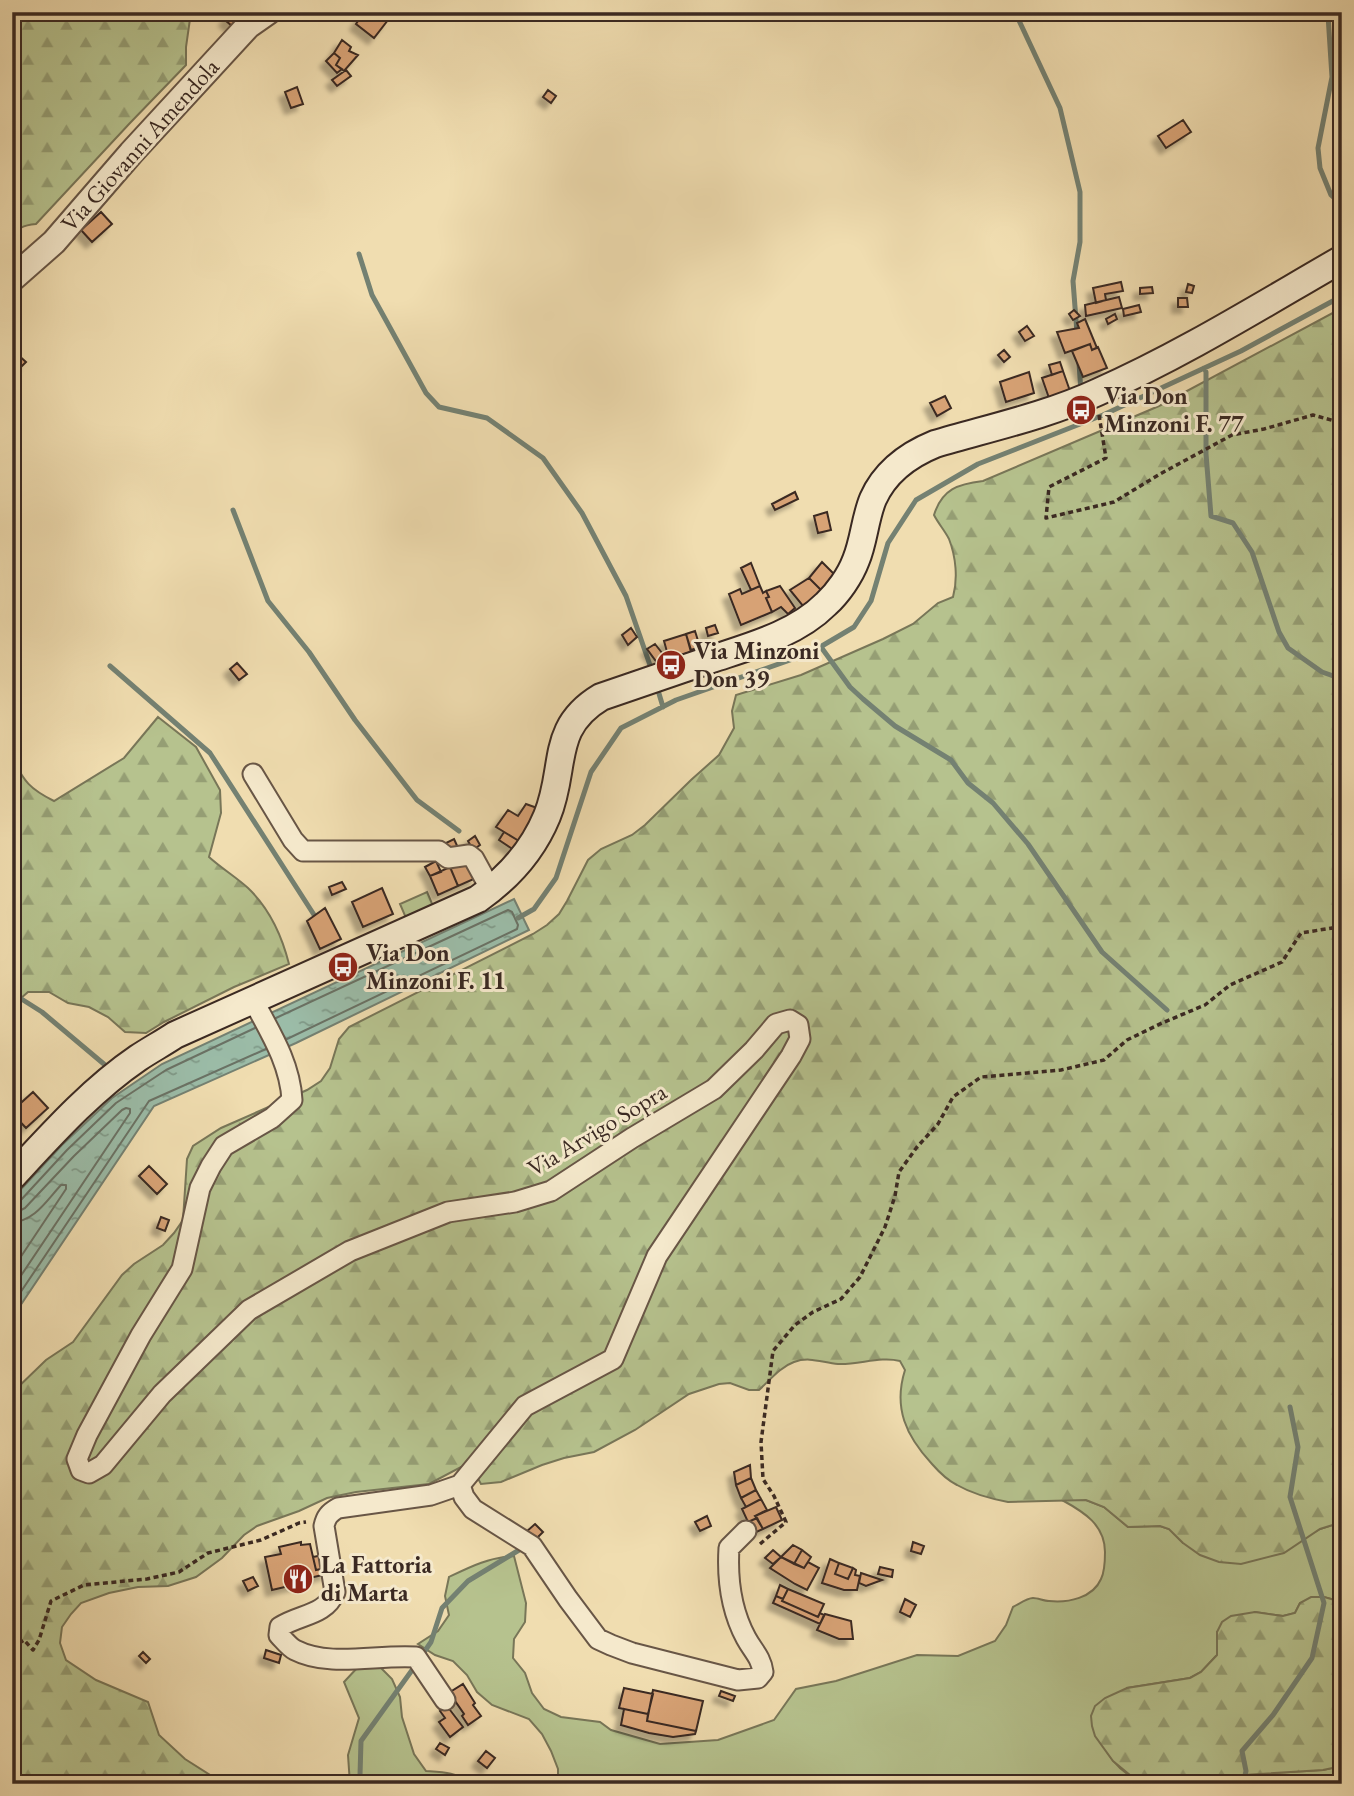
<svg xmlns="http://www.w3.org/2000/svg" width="1354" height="1796" font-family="'EB Garamond',serif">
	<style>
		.grass { fill: #b6c28e; stroke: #787658; stroke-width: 2 }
		.forest { fill: url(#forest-firs); stroke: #787658; stroke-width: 2 }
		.water { fill: url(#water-ripples); stroke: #748172; stroke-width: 2 }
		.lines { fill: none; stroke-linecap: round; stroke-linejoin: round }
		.shore { stroke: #6a7265; stroke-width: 2 }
		.stream { stroke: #748172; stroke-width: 5 }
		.building { fill: #d7a275; stroke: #3a2922; stroke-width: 2; filter: url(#shadow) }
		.minor-casing { stroke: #685646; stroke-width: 23 }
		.tertiary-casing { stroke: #685646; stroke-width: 28 }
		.secondary-casing { stroke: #3a2922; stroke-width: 30 }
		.path { stroke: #3a2922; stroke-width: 3.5; stroke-dasharray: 5 3.5; stroke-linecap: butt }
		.minor { stroke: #f5e9cc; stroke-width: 19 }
		.tertiary { stroke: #f5e9cc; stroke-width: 24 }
		.secondary { stroke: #f5e9cc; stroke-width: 26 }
		.labels { text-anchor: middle; stroke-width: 6; stroke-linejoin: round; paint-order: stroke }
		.street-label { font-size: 24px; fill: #3a2922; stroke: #f5e9cc }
		.poi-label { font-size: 24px; font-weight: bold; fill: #3a2922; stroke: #f5e9cc; text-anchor: start }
	</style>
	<defs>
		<pattern id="forest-firs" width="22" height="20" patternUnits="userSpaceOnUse" patternTransform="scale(1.75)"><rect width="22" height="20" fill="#b6c28e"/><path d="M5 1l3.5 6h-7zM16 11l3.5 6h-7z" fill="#959e74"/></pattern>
		<pattern id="water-ripples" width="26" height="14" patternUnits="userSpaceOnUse" patternTransform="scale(1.75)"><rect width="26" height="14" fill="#9bbca8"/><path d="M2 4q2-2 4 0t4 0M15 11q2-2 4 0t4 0" fill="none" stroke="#7f9988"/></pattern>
		<filter id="shadow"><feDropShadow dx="-6" dy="6" stdDeviation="2" flood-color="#0004"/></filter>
	</defs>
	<rect width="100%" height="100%" fill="#f0ddb0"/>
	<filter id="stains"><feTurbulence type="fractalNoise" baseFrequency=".00286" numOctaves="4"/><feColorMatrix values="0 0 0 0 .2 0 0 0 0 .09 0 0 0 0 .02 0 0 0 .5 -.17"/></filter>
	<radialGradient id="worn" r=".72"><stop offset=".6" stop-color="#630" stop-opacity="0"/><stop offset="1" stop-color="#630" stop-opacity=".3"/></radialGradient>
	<path class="grass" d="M427 892 433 906 406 918 400 904Z
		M1062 1500H1086L1104 1507 1128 1527 1160 1526 1169 1529 1183 1543 1311 1534 1320 1529 1342 1522V1602L1324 1597 1300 1603 1295 1613 1283 1616 1255 1612 1217 1632V1655L1201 1672 1190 1678 1127 1688 1107 1752C1117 1768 1132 1780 1150 1784H558V1769L551 1751 542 1734 529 1719 492 1705 477 1692 467 1675 453 1661 435 1655 418 1644 438 1631 449 1615 445 1596 449 1577C472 1566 488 1558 514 1556L526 1603 525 1622 514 1639 513 1658 525 1673 532 1693 544 1709 561 1717 600 1722 611 1730 660 1744 718 1740 774 1720 796 1689 836 1681 917 1655 958 1656 995 1641 1006 1625 1013 1607C1019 1604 1027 1598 1033 1598 1038 1598 1044 1601 1049 1601 1068 1603 1093 1598 1101 1579 1105 1571 1105 1559 1105 1552 1105 1525 1084 1512 1062 1500Z
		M378 1665 392 1679 400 1697 402 1717 414 1754 426 1771C441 1772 458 1772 469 1784H350L348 1755 359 1718 344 1682 358 1667Z
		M1342 1766V1784H1196L1244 1775 1323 1770Z"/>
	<path class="forest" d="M12 12H191L186 47V65L130 123 36 224C24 225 16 228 12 239Z
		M1342 308V1522L1320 1529 1284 1553 1241 1564 1219 1562 1200 1555 1183 1543 1169 1529 1160 1526 1128 1527 1104 1507 1086 1500 1008 1502C992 1499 971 1493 957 1485 947 1480 939 1472 932 1464 906 1436 893 1408 905 1370L900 1361C880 1356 859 1365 838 1364 823 1363 810 1356 794 1362 780 1367 770 1380 759 1390H749L730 1383 719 1384 689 1394 635 1430 594 1452 564 1458 542 1465 501 1482 481 1484 471 1466 461 1467 429 1484 356 1492 327 1498 299 1511 257 1526 244 1535 222 1558 196 1577 168 1586 138 1587 109 1593 81 1603 71 1614 62 1627 60 1643 66 1660 96 1680 148 1702 159 1735 185 1759 215 1778 230 1784H20L12 1782V1393L46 1360 73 1342 122 1275 134 1264 163 1245 174 1233 183 1220 187 1159 193 1146 221 1128 307 1090 321 1081 330 1068 339 1039 349 1027 533 934 547 925 559 914 567 901 588 860 601 849 632 835 645 825 691 780 719 755 734 728 732 711 736 695 801 675 883 639 913 624 938 603 953 597C958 579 956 557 949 539 945 531 938 523 934 515 942 489 958 484 983 481L1159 406Z
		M158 717 196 747 220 790 221 813 209 857C221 868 236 877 248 888 269 908 282 936 289 964L234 987 164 1022 146 1033 125 1032 108 1017 89 1007 68 1003 49 992H28L12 1006V757C24 782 30 789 54 801L124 758Z
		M1311 1597H1324L1342 1602V1766L1323 1770 1244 1775 1196 1784H1150L1136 1780 1113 1761 1095 1736 1092 1726 1091 1716 1095 1706 1105 1698 1127 1688 1190 1678 1201 1672 1217 1655V1632L1222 1622 1231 1616 1255 1612 1283 1616 1295 1613 1300 1603Z"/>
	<path class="water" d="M514 899 529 930 296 1043 154 1106 12 1318V1199L62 1145 112 1098 162 1064Z"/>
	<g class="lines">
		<path class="shore" d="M276 1018 508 910 512 912 518 925 517 929 287 1039
			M12 1203 20 1201 67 1150 116 1103 166 1070 255 1028
			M12 1212 19 1211 25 1208 74 1156 122 1110 126 1108 130 1109V1113L12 1289
			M12 1222C34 1222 47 1200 61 1185H66V1189L12 1270
			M12 1305 149 1101 266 1049"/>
		<path class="stream" d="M1015 12 1060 108 1080 192V242L1073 281 1077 333
			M1330 12 1328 15 1332 77 1318 148 1320 168 1331 195 1342 205
			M359 254 372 295 426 393 439 407 487 418 543 458 582 513 626 596 652 671
			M1079 363 1081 392
			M1204 368 1206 372V454L1211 516 1233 523 1252 552 1279 632 1288 648 1322 672 1342 679
			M233 510 268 601 309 652 355 720 417 800 459 831
			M821 647 850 687 863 699 895 726 951 760 968 783 993 803 1028 844 1102 952 1167 1010
			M110 666 210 753 318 921
			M657 687 663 707
			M518 918 534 909 556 878 591 772 621 728 676 700 810 653 854 627 871 601 888 543 916 500 978 464 1103 415 1241 351 1342 296
			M12 993 42 1012 111 1070
			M420 1658 431 1642 442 1608 468 1581 524 1547
			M354 1784 359 1780 360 1775 361 1741 415 1666
			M1243 1784 1246 1771 1242 1751 1273 1715 1312 1658 1324 1603 1290 1497 1298 1447 1290 1407"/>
	</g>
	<path class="building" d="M231 12H235L240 16 232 26 225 20Z
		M364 12H378L388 20 374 38 356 24Z
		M342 40 351 47 349 51 358 55 344 71 336 65 340 58 334 53Z
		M334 53 340 58 336 65 342 69 337 73 326 61Z
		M346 70 351 76 337 86 332 80Z
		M297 87 303 104 291 108 285 92Z
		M548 90 556 96 551 103 543 97Z
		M1183 120 1191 132 1166 148 1158 136Z
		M101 212 112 224 92 242 81 230Z
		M1121 282 1123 291 1105 294 1106 300 1096 303 1093 288Z
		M1188 284 1194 286 1192 293 1186 292Z
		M1152 287 1153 293 1140 294V288Z
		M1119 297 1122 308 1086 316 1085 305Z
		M1178 298H1187L1188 307H1178Z
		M1139 305 1141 312 1124 316 1123 309Z
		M1074 310 1080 316 1073 320 1069 314Z
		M1115 314 1117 319 1108 324 1106 319Z
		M1085 319 1097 348 1092 350 1090 344 1065 353 1057 332 1079 328 1077 323Z
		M1027 326 1034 336 1025 341 1019 332Z
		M1090 344 1092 350 1098 347 1107 368 1083 377 1072 351Z
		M1004 350 1010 357 1004 362 998 355Z
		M16 353 26 362 17 371 12 367V356Z
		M1060 362 1063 371 1052 375 1049 365Z
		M1063 371 1070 391 1049 398 1042 378Z
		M1029 372 1034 393 1006 402 1000 382Z
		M945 396 951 408 937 416 930 403Z
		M795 492 798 499 775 510 772 504Z
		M827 512 831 530 818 533 814 516Z
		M822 562 836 576 823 592 809 578Z
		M751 563 760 586 751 590 741 568Z
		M809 578 823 592 803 606 790 590Z
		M760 586 763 593 766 591 769 597 766 598 772 612 741 625 729 594 740 589 742 594Z
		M780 586 795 608 788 614 781 607 772 612 766 598 769 597 766 591Z
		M715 625 718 633 708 636 706 628Z
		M631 628 637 637 628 645 622 635Z
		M695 631 700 647 691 650 686 634Z
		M686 634 691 652 669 659 664 641Z
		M655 644 666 658 658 664 647 649Z
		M237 663 247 674 239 680 230 669Z
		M526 804 540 809 519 841 496 827 508 810 518 816Z
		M504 832 519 841 514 850 499 840Z
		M475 836 480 845 473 850 468 841Z
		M454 839 459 850 450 854 446 843Z
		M468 859 476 878 458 886 450 867Z
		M436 861 441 872 430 876 425 867Z
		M450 867 458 886 438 895 430 876Z
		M342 882 346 889 332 895 329 887Z
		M382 888 393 914 363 927 352 902Z
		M325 908 341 939 320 949 307 921Z
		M33 1092 48 1108 26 1128 12 1113V1111Z
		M149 1166 167 1184 157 1194 139 1176Z
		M161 1217 169 1220 165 1231 157 1228Z
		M750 1465 751 1478 736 1485 734 1472Z
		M751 1478 756 1490 741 1498 736 1485Z
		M756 1490 761 1499 746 1507 741 1498Z
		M761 1499 767 1510 755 1516 757 1518 748 1522 742 1509Z
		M776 1507 782 1520 763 1529 755 1516Z
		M707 1516 711 1526 700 1531 695 1522Z
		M757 1518 763 1529 754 1533 748 1522Z
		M535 1524 543 1532 534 1541 526 1532Z
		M301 1542V1545L310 1544 316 1570 326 1568 327 1574 305 1579 306 1582 272 1590 265 1557 281 1554 279 1547Z
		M913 1542 924 1546 921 1554 911 1551Z
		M793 1545 802 1550 794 1564 781 1557Z
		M773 1550 781 1557 773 1564 765 1558Z
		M802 1550 811 1557 804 1568 794 1564Z
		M323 1555 326 1568 316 1570 313 1557Z
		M781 1557 804 1568 808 1562 819 1568 807 1590 795 1584 770 1568Z
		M830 1559 839 1563 835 1574 848 1579 853 1568 856 1570 855 1575 860 1576 857 1590H844L822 1583Z
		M839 1563 853 1568 848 1579 835 1574Z
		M880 1567 893 1570 892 1577 878 1574Z
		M861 1573 882 1580 866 1586 859 1583Z
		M253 1577 258 1586 248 1591 243 1581Z
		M780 1585 788 1589 783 1599 776 1596Z
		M788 1589 824 1604 818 1617 782 1601Z
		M776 1596 783 1599 782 1601 818 1617 820 1613 824 1615 820 1624 773 1603Z
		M905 1599 916 1605 910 1617 900 1612Z
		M825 1614 851 1621 853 1639H839L817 1630Z
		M266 1650 281 1655 279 1663 264 1658Z
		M143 1652 150 1659 146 1663 139 1656Z
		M463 1684 475 1703 473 1705 481 1716 468 1725 462 1716 464 1714 455 1701 452 1703 447 1694Z
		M624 1688 653 1694 648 1714 619 1708Z
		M653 1690 703 1701 696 1731 647 1721Z
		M721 1691 735 1696 733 1701 719 1696Z
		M447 1706 463 1727 450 1737 439 1722 445 1718 440 1711Z
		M624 1709 648 1714 647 1721 696 1731 695 1734 673 1737 649 1733 621 1725Z
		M440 1743 449 1748 445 1755 436 1749Z
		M486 1751 495 1758 487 1768 478 1761Z"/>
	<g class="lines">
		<g class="minor-casing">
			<path id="minor" d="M253 774 293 840 303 851H439L448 858 469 855 474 859 491 890
				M253 1000C270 1032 290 1063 292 1100L272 1118 224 1146 211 1166 200 1188 182 1269 141 1335 87 1435 77 1459 81 1470 89 1473 103 1465 162 1394 249 1310 350 1251 448 1212 515 1202 551 1191 632 1138 714 1089 754 1050 776 1024 790 1020 798 1025 800 1039 791 1056 657 1256 613 1359 525 1406 460 1485
				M460 1485 464 1497 473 1509 532 1546 568 1599 598 1639 611 1645 632 1653 738 1680 758 1678 763 1672C761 1657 753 1651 746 1638 731 1610 727 1580 729 1548L746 1531
				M445 1700 416 1657C377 1654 330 1668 295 1650 289 1647 284 1640 279 1635L280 1627C300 1614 325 1616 335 1592L324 1526C326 1517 329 1513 338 1508L431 1495 460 1485"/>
		</g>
		<g class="tertiary-casing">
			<path id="tertiary" d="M12 279 54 242 131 153 248 26 268 12"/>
		</g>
		<g class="secondary-casing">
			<path id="secondary" d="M12 1177C51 1135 91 1090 138 1058 150 1050 163 1043 175 1035L478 899C508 878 533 850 547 816 567 768 549 728 601 697 638 684 675 672 712 659 751 646 796 634 826 604 838 593 850 576 856 560 864 541 865 518 873 499 885 472 908 455 935 444 989 428 1046 416 1098 392 1182 355 1262 305 1342 259"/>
		</g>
		<path class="path" d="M1099 415 1106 458 1049 487 1046 518 1114 502 1160 474 1232 435 1264 429 1313 415 1342 423
			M760 1544 786 1522 774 1496 763 1479 761 1442 773 1351 795 1325 813 1312 841 1299 860 1277 885 1227 895 1196 899 1172 917 1147 938 1124 953 1097 981 1077 1061 1070 1104 1060 1127 1040 1162 1023 1205 1005 1230 985 1282 962 1301 933 1332 928 1342 933
			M12 1648 24 1640 33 1650 39 1640 51 1601 84 1585 147 1579 179 1572 208 1553 261 1540 299 1523 306 1522"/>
		<use href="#minor" class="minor"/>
		<use href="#tertiary" class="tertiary"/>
		<use href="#secondary" class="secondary"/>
	</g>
	<defs>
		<g id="bus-disc" transform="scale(1.575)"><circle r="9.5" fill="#8f2418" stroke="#f5e9cc"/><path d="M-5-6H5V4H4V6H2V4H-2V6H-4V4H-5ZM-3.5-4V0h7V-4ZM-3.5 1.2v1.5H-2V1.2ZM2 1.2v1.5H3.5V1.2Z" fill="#fff"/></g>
		<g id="restaurant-disc" transform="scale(1.575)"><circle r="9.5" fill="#8f2418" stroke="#f5e9cc"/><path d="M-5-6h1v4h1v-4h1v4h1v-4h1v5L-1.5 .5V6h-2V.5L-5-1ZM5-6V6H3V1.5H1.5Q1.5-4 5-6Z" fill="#fff"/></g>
	</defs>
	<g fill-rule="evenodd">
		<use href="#bus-disc" x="1081" y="410"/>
		<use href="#bus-disc" x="671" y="665"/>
		<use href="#bus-disc" x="343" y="967"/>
		<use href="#restaurant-disc" x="298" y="1579"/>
	</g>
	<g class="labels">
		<g class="street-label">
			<text transform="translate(140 145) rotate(-48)" y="8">Via Giovanni Amendola</text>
			<text transform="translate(597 1130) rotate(-31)" y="8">Via Arvigo Sopra</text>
		</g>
		<g class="poi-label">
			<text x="1104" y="404">Via Don<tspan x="1104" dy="28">Minzoni F. 77</tspan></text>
			<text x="694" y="659">Via Minzoni<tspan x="694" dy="28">Don 39</tspan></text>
			<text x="366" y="961">Via Don<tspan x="366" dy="28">Minzoni F. 11</tspan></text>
			<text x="321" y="1573">La Fattoria<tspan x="321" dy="28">di Marta</tspan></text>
		</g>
	</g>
	<rect width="1354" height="1796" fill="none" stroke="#f0ddb0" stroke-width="42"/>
	<rect x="14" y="14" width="1326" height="1768" fill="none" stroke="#3a2922" stroke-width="3.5"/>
	<rect x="21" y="21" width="1312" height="1754" fill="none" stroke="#3a2922" stroke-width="2"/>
	<rect width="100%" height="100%" filter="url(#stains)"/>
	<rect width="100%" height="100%" fill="url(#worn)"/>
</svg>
